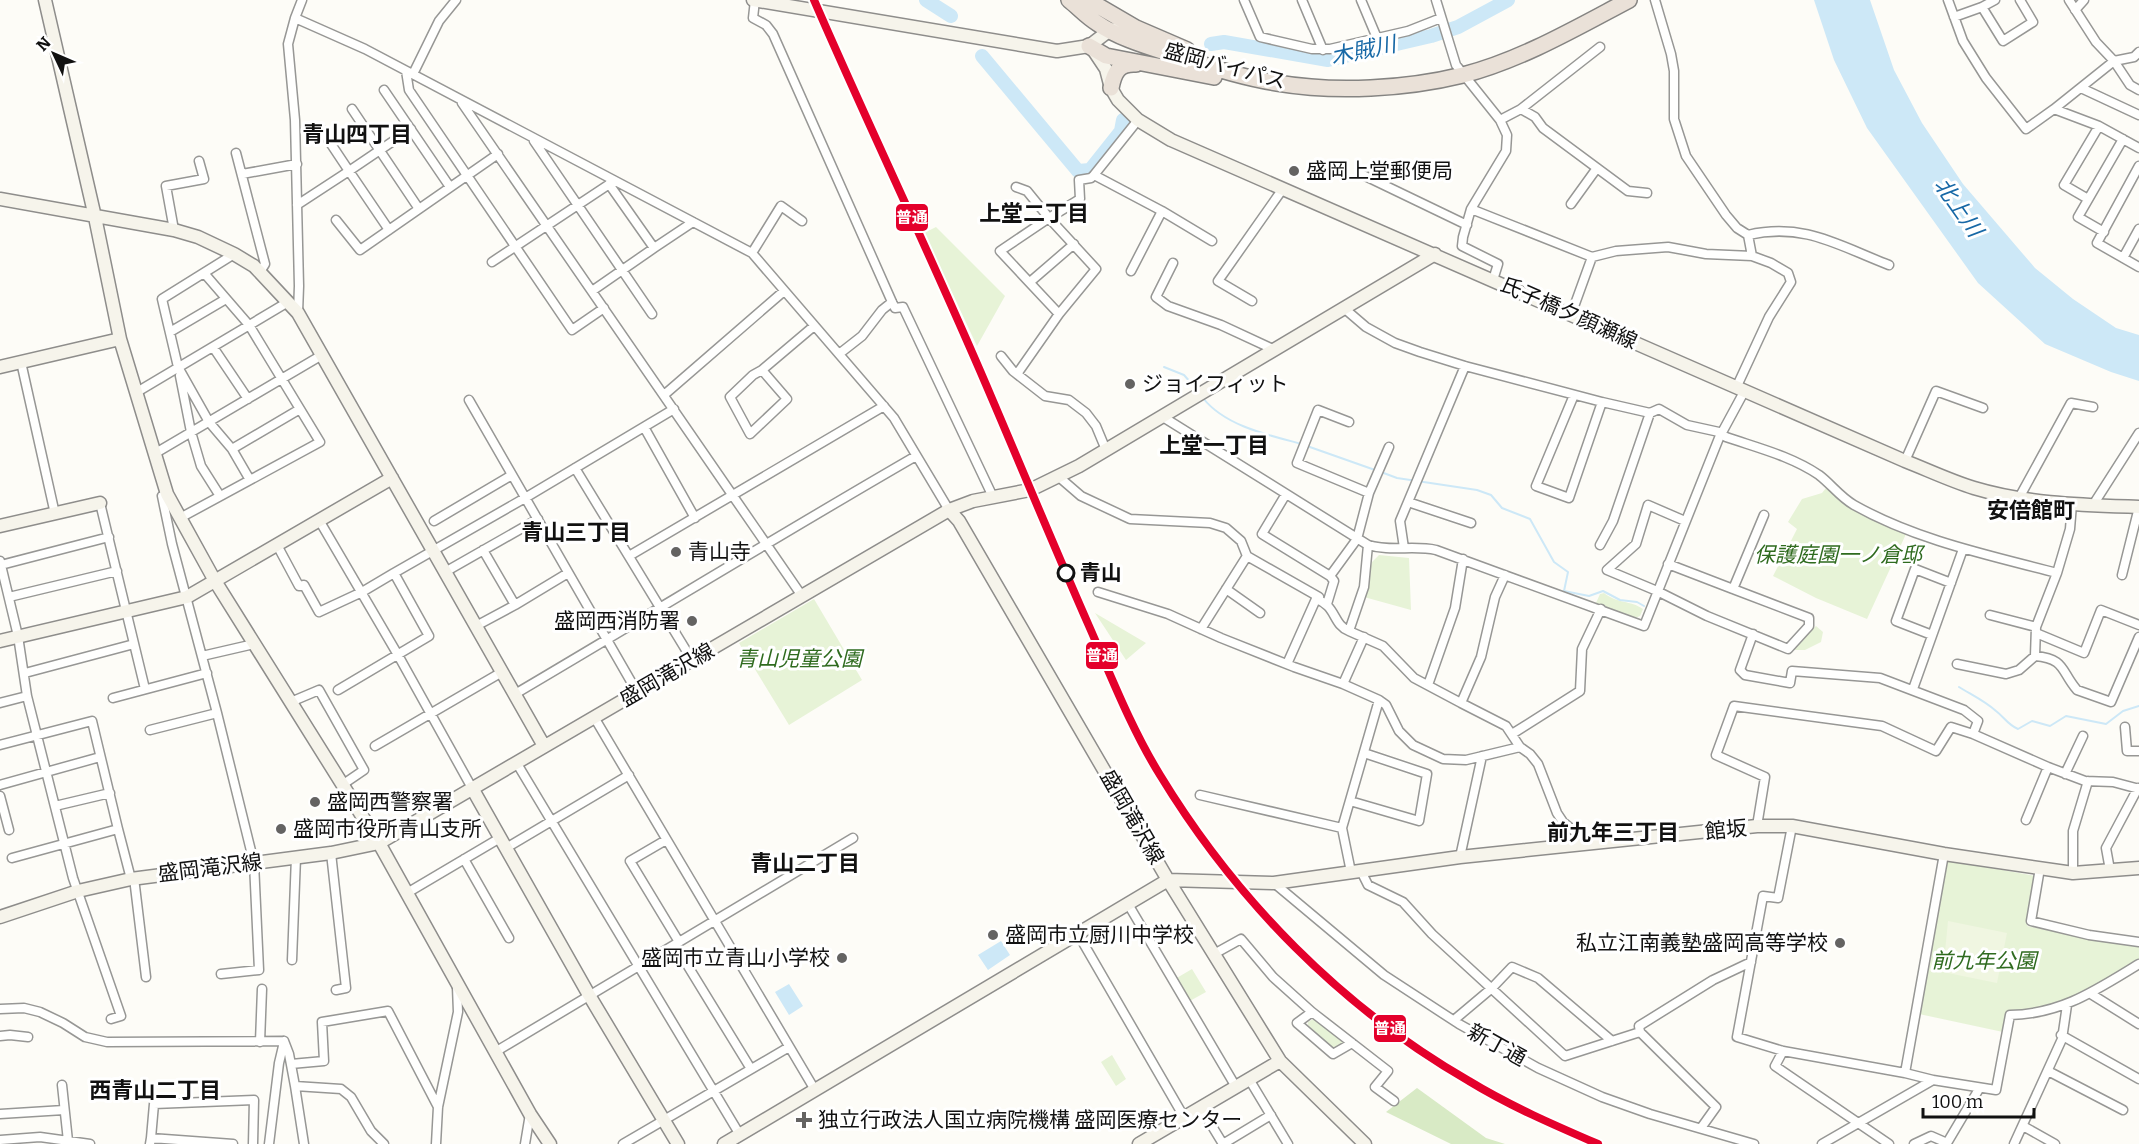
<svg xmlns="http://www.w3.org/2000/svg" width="2139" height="1144" font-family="Bitter,'Noto Sans JP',serif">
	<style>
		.green { fill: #e7f3d7 }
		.forest { fill: #d8eac5 }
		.pitch { fill: #f0f6e1 }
		.water { fill: #cde8f7 }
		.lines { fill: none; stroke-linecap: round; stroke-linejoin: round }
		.stream { stroke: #cde8f7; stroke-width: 2 }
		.river { stroke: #cde8f7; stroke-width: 14 }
		.street-casing { stroke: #979795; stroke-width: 11 }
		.secondary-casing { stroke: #8e8d8b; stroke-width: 15 }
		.highway-casing { stroke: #858482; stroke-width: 18 }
		.street { stroke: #fffffe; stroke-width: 8 }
		.secondary { stroke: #f6f4eb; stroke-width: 12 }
		.highway { stroke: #eae1d8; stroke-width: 15 }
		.rail-1-casing { stroke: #fff; stroke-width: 12 }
		.rail-1 { stroke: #e4002b; stroke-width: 8 }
		.poi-dot { fill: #646362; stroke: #fff; stroke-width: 2 }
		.stop-dot { fill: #fff; stroke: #111; stroke-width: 3 }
		.labels { text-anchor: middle; stroke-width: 6; stroke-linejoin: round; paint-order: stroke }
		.street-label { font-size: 21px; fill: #111; stroke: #fff }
		.poi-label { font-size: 21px; fill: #111; stroke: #fff; text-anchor: start }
		.park-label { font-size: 21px; font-style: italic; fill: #2f6b1f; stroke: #fff }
		.stop-label { font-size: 21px; font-weight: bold; fill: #111; stroke: #fff; text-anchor: start }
		.water-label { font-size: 22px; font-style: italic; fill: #1768a6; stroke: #fff }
		.neighbourhood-label { font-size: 22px; font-weight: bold; fill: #111; stroke: #fff }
		.line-badge { stroke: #fff; stroke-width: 2 }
		.badge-label { font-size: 16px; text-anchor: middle; font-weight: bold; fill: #fff }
	</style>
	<rect width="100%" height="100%" fill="#fdfcf7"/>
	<path class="green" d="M936 227 1005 296 977 346 924 233Z
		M1826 488 1849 506 1906 534 1867 619 1816 598 1773 576 1797 529 1788 522 1802 499 1822 493Z
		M1379 555 1409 558 1411 610 1364 597 1372 562Z
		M1604 593C1618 604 1630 600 1643 609L1640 616 1635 618 1596 603 1600 594Z
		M814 599 862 680 789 725 739 643Z
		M1095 613 1146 643 1126 660Z
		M1816 626 1823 632 1821 642 1805 650H1791Z
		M1948 860 2035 876 2027 926 2092 939 2139 945V959L2071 999 2047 1008 2009 1011 2003 1032 1919 1014Z
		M1192 969 1206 992 1188 1002 1175 979Z
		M1315 1018 1347 1042 1333 1050 1308 1025V1022Z
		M1112 1055 1126 1079 1116 1086 1101 1062Z"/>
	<path class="forest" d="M1417 1088 1486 1138 1505 1144H1451L1386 1112Z"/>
	<path class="pitch" d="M1948 921 2007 933 1997 983 1943 972Z"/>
	<path class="water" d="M1814 0H1870L1894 70 1922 123 1963 184 2035 268 2073 299 2116 328 2139 335V381L2111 372 2045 344 1978 283 1867 128 1834 60Z
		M1001 941 1010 955 988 970 978 955Z
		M789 984 803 1006 789 1015 775 992Z"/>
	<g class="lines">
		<path class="stream" d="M1164 367 1184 375 1198 391
			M1203 398C1225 426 1268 435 1302 444
			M1307 446 1375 470
			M1381 472 1397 478 1477 490 1491 495 1502 508 1530 519 1554 562 1568 572 1564 591 1589 596 1603 591 1620 600 1637 602 1644 606
			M1959 687C1972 695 1985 701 1996 711 2004 717 2008 725 2018 729L2032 721 2050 726 2066 716 2106 724 2123 711 2139 706"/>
		<path class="river" d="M926 0 951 16
			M1211 44 1224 42 1328 60 1431 36 1458 27 1508 0
			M982 56 1078 171 1090 170 1121 131 1123 120"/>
		<g class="street-casing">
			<path id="street" d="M755 0 753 18 766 25 773 34 892 302 895 308 903 307 993 497
				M1244 0 1260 37 1312 49H1330L1408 31 1441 18
				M1302 0 1323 50
				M1361 0 1377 38
				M1436 0 1456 65 1500 120 1507 135 1506 151 1471 209 1463 237 1462 246 1498 264 1493 280
				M1655 0 1671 54 1674 71V119L1686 156 1726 215 1737 228 1748 235 1752 256
				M1948 0 1963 41 1986 78 2026 129 2054 109 2099 126 2139 148
				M2069 0 2096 42 2114 61 2130 85 2139 90
				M1982 7 2003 41 2033 22 2020 0
				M2075 10 2084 0
				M1954 17 1982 7 1995 0
				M295 18 365 49 752 253 894 418 949 510
				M406 71 409 90 572 330 604 308
				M413 74 439 21 456 0
				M2081 88 2139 115
				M384 90 450 187
				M462 103 802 596
				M352 109 419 209
				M1521 109 1535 117 1543 128 1628 191 1647 193
				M2054 109 2114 61 2134 57 2139 52
				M1500 120 1521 109 1600 47
				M321 129 349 171 411 129
				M534 141 652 314
				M236 153 265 264 260 272
				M2139 166 2097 243 2139 267
				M242 174 297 164
				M1361 174 1467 225
				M1094 175 1162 211 1212 241
				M609 184 654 248 693 222
				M1016 187 1027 191 1049 218 1080 199 1079 180 1091 178 1094 175 1138 120
				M2088 199 2064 185 2099 126
				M1571 204 1597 168
				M297 205 349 171 389 230
				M1471 209 1592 257 1616 251 1668 247 1706 254 1752 256 1771 263 1788 273 1791 282 1769 317 1737 386
				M336 220 360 250 498 154
				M174 230 166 186 204 179 199 161
				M2104 232 2078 217 2123 139
				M1748 235C1804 222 1839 246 1889 265
				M752 253 781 206 802 221
				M234 254 162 299 178 367 209 422 232 449 300 409
				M2123 258 2139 229
				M492 262 614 181
				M1173 263 1156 297 1168 306 1221 325 1275 350
				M1131 271 1162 211
				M1030 282 1074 244
				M592 291 654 248
				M1252 301 1218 281 1282 190
				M1345 309 1366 327 1395 343 1420 352 1465 366 1602 402 1650 413 1659 409 1687 425 1719 432 1726 437C1758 448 1791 456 1819 475 1831 484 1840 497 1854 505 1916 540 1988 555 2057 573L2070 529 2072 504
				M298 313 299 286 295 120 288 44 295 18 302 0
				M1571 315 1592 257
				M170 332 226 299
				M213 347 248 399
				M839 354 862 336 882 310 892 302
				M1001 356 1013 371 1045 396 1069 400 1086 413 1096 426 1106 450
				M21 362 55 514
				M762 370 753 375 730 397 750 434 787 399 762 370 814 326
				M1017 374 1059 314 1096 269 1049 218 1000 251 1059 314
				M180 376 191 432 201 466 220 496
				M137 392 288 302
				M664 395 784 291
				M1574 395 1536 486 1569 498 1602 402
				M469 400 637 692
				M1163 417 1368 545C1390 552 1414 545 1436 550L1644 626 1719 438 1745 390
				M1349 422 1318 410 1297 463 1369 493
				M644 427 695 518
				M232 449 250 480
				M154 454 322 355
				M1905 461 1936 391 1983 408
				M575 468 692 660
				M1059 477 1081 496 1130 519 1210 523 1226 528 1241 541 1247 556 1319 597 1316 599C1337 606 1332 624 1349 631
				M167 494 162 496 172 544 217 713 254 863 259 970 221 974
				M1286 494 1262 534 1330 576 1357 539 1369 493 1389 447
				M2019 498 2071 403 2093 407
				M1408 502 1471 523
				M100 503 145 689
				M2093 505 2139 433
				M180 518 320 442 249 325 204 273
				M319 520 398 655 472 788
				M434 521 512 475
				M1685 521 1648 505 1636 544 1607 570 1657 591 1707 616 1788 649 1809 626V618L1733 589
				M277 545 299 586 304 585 319 612 362 592 394 573
				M1368 545 1364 587 1349 631 1383 646 1414 678 1461 703
				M1600 545 1613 521 1650 413
				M1404 548 1400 521 1465 366
				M483 550 515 605 568 573
				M629 556 884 406
				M0 561 18 636 27 696 73 878 121 1016 111 1019
				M1668 564 1733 589 1764 515
				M1 565 109 537
				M445 572 538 519
				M1505 575 1495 597 1481 657 1461 703 1506 726 1520 747 1530 754 1538 764 1557 813 1563 822 1590 844
				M2122 575 2139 507
				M1226 589 1260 613
				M1098 592 1168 614 1221 638 1294 667 1343 684 1379 700 1386 705 1399 731 1413 745 1443 759 1466 760 1520 747
				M9 597 117 571
				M1327 604 1334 581 1330 576
				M1990 615 2036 627
				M476 626 515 605
				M1201 629 1247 556
				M2036 633 2084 653 2101 610 2139 625
				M1753 634 1740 670 1745 675 1790 683 1792 671 1880 678 1964 710 1978 721 1973 734
				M1932 635 1896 621 1915 569 1951 583
				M202 656 254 644
				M2035 656 2036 627 2057 573
				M1287 664 1316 599
				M1957 664 2006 674 2019 670 2035 656C2066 659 2060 670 2077 690L2111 702 2139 637
				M25 673 134 644
				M1343 684 1364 637
				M1428 685 1455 608 1463 559
				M1913 689 1963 549
				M338 690 429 636 394 573 525 498 674 409
				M515 694C649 615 781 534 916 456
				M113 698 207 673
				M293 701 319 690 364 770 342 785
				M0 703 27 696
				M594 717 815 1090
				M2125 727 2127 751H2139
				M150 730 217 713
				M1512 734 1580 691 1582 649 1601 609
				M0 745 92 721 118 829 12 858
				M375 746 502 672
				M516 762 740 1135
				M2065 774 2083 736
				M0 785 100 757
				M1200 795 1342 828
				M0 796 9 830
				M1350 801 1419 821 1427 774 1364 753
				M55 806 110 793
				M2026 820 2048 767
				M1757 826 1765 777 1716 755 1734 706 1882 726 1936 751 1951 727 1973 734 2048 767 2085 781 2113 782 2139 789
				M1792 826 1778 898 1763 896 1737 1037 1783 1051 1905 1073 1933 1080
				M118 829 131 879
				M666 840 630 861 679 942
				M506 848 629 775
				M331 853 346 988 336 990
				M1460 857 1482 756
				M464 859 509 938
				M2040 868 2031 921 2089 935 2139 942
				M2110 870 2106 848 2138 788
				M1361 871 1368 885 1403 902 1432 934 1565 1056 1640 1032 1639 1026 1713 980 1751 962
				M1351 872 1342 828 1379 700
				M2073 873V831L2088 781
				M134 878 146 977
				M1274 883 1384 975 1459 1024 1538 1068 1602 1097 1650 1114 1754 1144
				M407 893 500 838
				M1128 904 1236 1087
				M1078 934 1184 1117
				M675 945 751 1069
				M1214 954 1241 939 1273 977 1312 1012 1388 1071 1375 1087 1394 1101
				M292 960 296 857
				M2091 994 2139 1024
				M0 1009 24 1008 40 1012 63 1023 85 1037 107 1042 284 1041
				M1312 1012 1297 1023 1333 1054 1352 1043
				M1454 1020 1492 988 1512 967 1538 978 1612 1041
				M1640 1032 1716 1107 1701 1128
				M2061 1035 2139 1079
				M0 1036 10 1035 28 1037
				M284 1041 289 1054 295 1086 341 1089 351 1097 371 1131 384 1144
				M260 1042 262 989
				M1783 1051 1775 1066 1889 1144
				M495 1052 853 838
				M291 1064 324 1061 322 1022 388 1011 438 1107
				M2048 1071 2123 1110
				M1905 1073 1944 854
				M1249 1079 1288 1144
				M62 1085 68 1141
				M295 1086 304 1144
				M1201 1108 1223 1144
				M0 1114 64 1110
				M2023 1126 2055 1144
				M151 1138 154 1104 254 1100 253 1144
				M0 1140 40 1137 90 1144
				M150 1144 151 1138 233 1144
				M269 1144 279 1063 284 1042
				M436 1144 438 1107 458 1012 457 987
				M525 1144 530 1114
				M623 1144 789 1047
				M1223 1144 1271 1115
				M1822 1144 1933 1080 1996 1090 2010 1015C2062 1014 2096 990 2139 964
				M1914 1144 1931 1136 1947 1143 1979 1089
				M2014 1144 2062 1039 2067 1005"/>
		</g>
		<g class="secondary-casing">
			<path id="secondary" d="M45 0 95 217 120 339 167 494 215 581 379 843 530 1114 550 1144
				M753 0 1057 51 1089 46 1110 30 1117 29
				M1094 51 1106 69 1111 88 1118 100 1138 120 1171 140 1905 461C1928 470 1951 481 1974 488 2027 504 2084 505 2139 507
				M0 199 174 230 198 237 234 254 254 266 298 313 544 746
				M0 367 120 339
				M949 510 959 521 1168 880 1280 1061 1365 1144
				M0 526 100 503
				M0 641 187 597 392 478
				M472 788 589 995 678 1144
				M1168 880 1274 883 1460 857 1757 826H1792L1944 854 2073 873 2139 868
				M0 917 78 891 131 879 331 853 379 843 949 510 973 501 1030 490 1079 466 1435 254
				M724 1144 1168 880
				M1139 1144 1280 1061"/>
		</g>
		<g class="highway-casing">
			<path id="highway" d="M1069 0C1078 7 1087 17 1097 23 1120 39 1150 47 1177 56 1209 67 1243 78 1277 83 1336 93 1406 89 1463 75 1521 60 1576 28 1629 0
				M1088 0 1136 28 1187 50
				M1089 46 1106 56 1214 77
				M1111 88C1114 72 1119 63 1136 64"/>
		</g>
		<use href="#street" class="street"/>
		<use href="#secondary" class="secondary"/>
		<use href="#highway" class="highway"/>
		<g class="rail-1-casing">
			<path id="rail-1" d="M814 0C872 134 936 266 993 401 1025 476 1056 551 1089 626 1111 676 1131 728 1160 775 1236 900 1342 1008 1469 1081 1510 1106 1554 1125 1598 1144"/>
		</g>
		<use href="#rail-1" class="rail-1"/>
	</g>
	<g class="poi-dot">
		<circle cx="1294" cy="171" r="6"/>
		<circle cx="1130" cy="384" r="6"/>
		<circle cx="676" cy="552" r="6"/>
		<circle cx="692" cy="621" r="6"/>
		<circle cx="315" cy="802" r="6"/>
		<circle cx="281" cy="829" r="6"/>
		<circle cx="993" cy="935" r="6"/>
		<circle cx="1840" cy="943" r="6"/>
		<circle cx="842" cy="958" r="6"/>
		<path d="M801 1111h6v6h6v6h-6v6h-6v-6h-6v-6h6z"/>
	</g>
	<circle class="stop-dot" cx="1066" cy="573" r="8"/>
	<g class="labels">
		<g class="street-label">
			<text transform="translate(1225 66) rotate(15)" y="7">盛岡バイパス</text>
			<text transform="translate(1569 313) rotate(24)" y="7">氏子橋夕顔瀬線</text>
			<text transform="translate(667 675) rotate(-30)" y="7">盛岡滝沢線</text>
			<text transform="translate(1132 817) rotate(60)" y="7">盛岡滝沢線</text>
			<text transform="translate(1726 830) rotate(-6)" y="7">館坂</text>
			<text transform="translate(210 868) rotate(-7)" y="7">盛岡滝沢線</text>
			<text transform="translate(1497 1045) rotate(29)" y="7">新丁通</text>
		</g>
		<g class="poi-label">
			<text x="1306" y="178">盛岡上堂郵便局</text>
			<text x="1142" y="391">ジョイフィット</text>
			<text x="688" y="559">青山寺</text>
			<text x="680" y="628" text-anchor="end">盛岡西消防署</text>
			<text x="327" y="809">盛岡西警察署</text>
			<text x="293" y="836">盛岡市役所青山支所</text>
			<text x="1005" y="942">盛岡市立厨川中学校</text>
			<text x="1828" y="950" text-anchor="end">私立江南義塾盛岡高等学校</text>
			<text x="830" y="965" text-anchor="end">盛岡市立青山小学校</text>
			<text x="818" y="1127">独立行政法人国立病院機構 盛岡医療センター</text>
		</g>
		<g class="park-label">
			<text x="1838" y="562">保護庭園一ノ倉邸</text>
			<text x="799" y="666">青山児童公園</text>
			<text x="1984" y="968">前九年公園</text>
		</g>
		<g class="stop-label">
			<text x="1080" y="580">青山</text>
		</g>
		<g class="water-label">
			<text transform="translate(1363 50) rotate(-12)" y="8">木賊川</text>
			<text transform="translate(1959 207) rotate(55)" y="8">北上川</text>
		</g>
		<g class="neighbourhood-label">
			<text x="357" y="142">青山四丁目</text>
			<text x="1034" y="221">上堂二丁目</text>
			<text x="1214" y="453">上堂一丁目</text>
			<text x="2031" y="518">安倍館町</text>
			<text x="576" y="540">青山三丁目</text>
			<text x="1613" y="840">前九年三丁目</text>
			<text x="805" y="871">青山二丁目</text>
			<text x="155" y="1098">西青山二丁目</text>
		</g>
	</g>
	<g class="line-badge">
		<rect x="895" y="203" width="34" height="29" rx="6" fill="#e4002b"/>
		<rect x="1085" y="641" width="34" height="29" rx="6" fill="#e4002b"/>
		<rect x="1373" y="1014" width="34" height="29" rx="6" fill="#e4002b"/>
	</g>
	<g class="badge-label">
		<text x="912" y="223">普通</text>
		<text x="1102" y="661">普通</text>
		<text x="1390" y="1034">普通</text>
	</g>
	<g transform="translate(54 54) rotate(314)" stroke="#ffffff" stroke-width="4.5" paint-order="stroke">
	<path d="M0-4.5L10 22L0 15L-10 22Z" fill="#111111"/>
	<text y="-9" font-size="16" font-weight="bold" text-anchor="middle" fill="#111111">N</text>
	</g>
	<path d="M1923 1108v9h111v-9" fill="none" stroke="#111111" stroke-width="3"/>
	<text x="1932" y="1108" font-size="18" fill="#111111" stroke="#ffffff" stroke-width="4.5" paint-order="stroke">100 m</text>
</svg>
